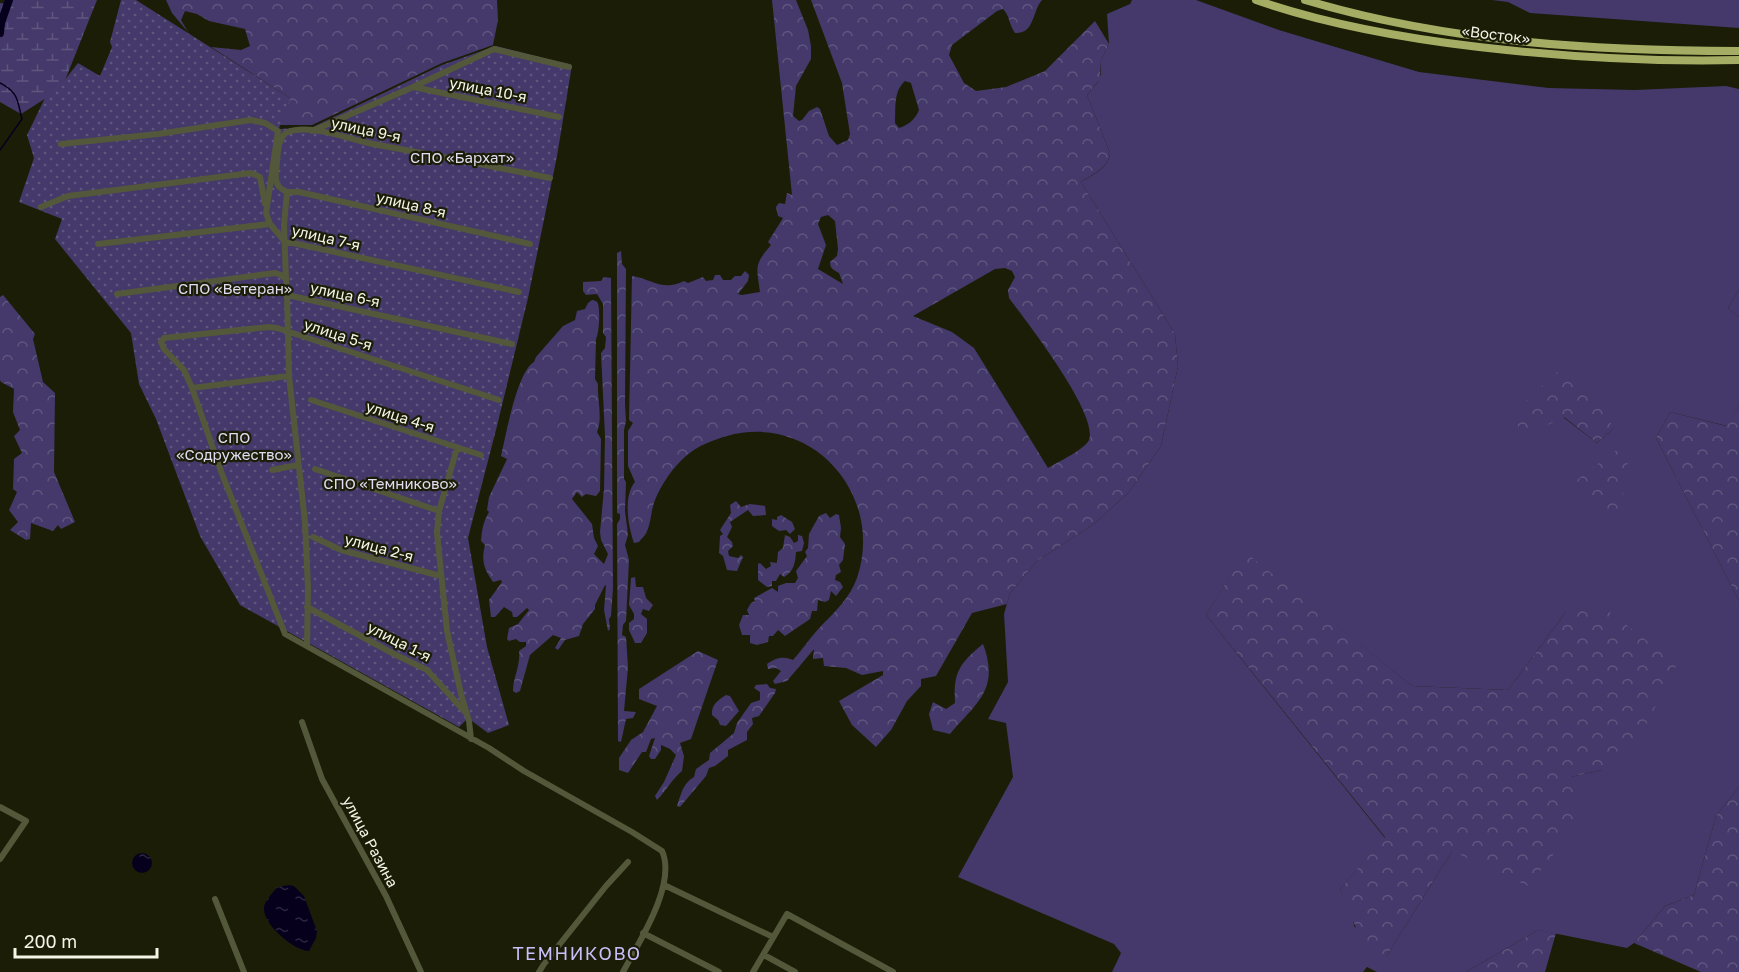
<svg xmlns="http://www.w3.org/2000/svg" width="1739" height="972" font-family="'Golos Text',sans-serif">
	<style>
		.grass { fill: #44396a; fill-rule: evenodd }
		.forest { fill: url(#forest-crowns); fill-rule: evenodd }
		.wetland { fill: url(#wetland-marsh) }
		.park { fill: url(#park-dots) }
		.water { fill: url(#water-ripples) }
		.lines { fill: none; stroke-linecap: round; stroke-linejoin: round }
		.stream { stroke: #07001d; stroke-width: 1.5 }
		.river { stroke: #07001d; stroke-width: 8 }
		.minor { stroke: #54583b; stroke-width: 6 }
		.highway { stroke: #a4ad63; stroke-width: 8 }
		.labels { text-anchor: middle; stroke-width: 4.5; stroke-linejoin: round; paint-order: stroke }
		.street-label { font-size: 15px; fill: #f3f5e7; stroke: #1b1d07 }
		.park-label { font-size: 15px; fill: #e0ddf0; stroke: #1b1d07 }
		.quarter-label { font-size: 18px; letter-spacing: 1.5px; fill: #c9bff9; stroke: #1b1d07 }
	</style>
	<defs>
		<pattern id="forest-crowns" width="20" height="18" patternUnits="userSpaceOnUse" patternTransform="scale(1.5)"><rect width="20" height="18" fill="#44396a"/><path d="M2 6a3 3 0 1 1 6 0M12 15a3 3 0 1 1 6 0" fill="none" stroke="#5f567f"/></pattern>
		<pattern id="wetland-marsh" width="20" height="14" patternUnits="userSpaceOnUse" patternTransform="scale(1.5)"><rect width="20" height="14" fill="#44396a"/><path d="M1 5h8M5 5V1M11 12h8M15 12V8" fill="none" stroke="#5f567f"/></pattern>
		<pattern id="park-dots" width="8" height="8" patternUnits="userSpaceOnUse" patternTransform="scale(1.5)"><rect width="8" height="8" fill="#44396a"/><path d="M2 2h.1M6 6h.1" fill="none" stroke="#5f567f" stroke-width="1.8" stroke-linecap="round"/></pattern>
		<pattern id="water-ripples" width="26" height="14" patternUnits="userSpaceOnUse" patternTransform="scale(1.5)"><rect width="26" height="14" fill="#07001d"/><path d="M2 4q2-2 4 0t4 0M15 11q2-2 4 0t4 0" fill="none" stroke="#2c263e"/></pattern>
	</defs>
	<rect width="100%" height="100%" fill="#1b1d07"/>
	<path class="grass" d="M1132 0H1196L1279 30 1419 72 1549 88 1635 90 1726 86 1739 89V290L1728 308 1739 317V406L1727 426 1670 412 1656 438 1739 601V787L1716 816 1694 895 1665 906 1634 943 1627 948 1538 930 1466 972H1377L1367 967 1363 972H1112L1121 953 1114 944 958 877 1013 777 1006 723 988 719 1008 682 1004 614 1010 593 1037 561 1094 524 1129 492 1161 446 1178 366 1175 334 1081 182C1092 175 1109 168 1110 153L1087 95 1097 83 1101 74V60L1109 44 1107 14 1130 4ZM1563 417 1614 428 1597 443ZM1245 553 1412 686 1508 690 1566 612 1602 770 1571 777 1452 851 1386 957 1354 926 1353 916 1340 889 1385 838 1206 615Z
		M1492 0H1739V28L1530 13 1508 2Z"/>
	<path class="forest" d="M166 0H497L498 20 493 45 442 63 312 125H279L290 98 211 47 241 50 250 46 245 29 209 21 197 14 185 11 181 20 188 32 172 13Z
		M772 0H796L808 30 811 46V59L796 86 793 116 799 121 802 120 809 111 817 107 820 109 829 136 837 145 848 140 850 134 842 83 811 0H1042C1032 11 1035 34 1015 33 1009 25 1010 16 1003 9L997 11 952 45 949 55 964 83 976 91 1006 87 1045 71 1095 21 1109 44 1101 60 1100 79 1087 95 1110 153C1109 168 1091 175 1081 182L1175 334 1178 366 1161 446 1129 492 1094 524 1037 561 1010 593 1007 604 972 613 936 676 921 679V686L907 701 891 730 876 747 852 725 839 701 883 675V671L862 675 846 668 824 666 823 658 813 659 814 649 787 681 775 684 773 681 781 671 776 668 768 669 767 664C777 657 783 656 793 660 803 649 812 635 822 625 836 611 850 597 857 578 885 495 812 412 727 436 713 440 697 446 686 456 673 467 661 485 655 500 651 510 651 523 647 531 646 535 641 539 639 542L634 543C628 526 623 496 635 482L628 466V431L633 423 629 420 632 276C652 279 663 292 684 281L688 283 703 277 706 281 713 280 715 275H720L723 280H731L735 276H741L745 271 749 275 748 281 738 294 742 295 760 292C757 267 753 266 771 245L768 242 783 218 778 216 776 207 779 203 785 204 787 193 792 195ZM905 81 911 83 919 110C916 119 907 126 899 128L895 123C896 108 893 92 905 81ZM828 215 835 221 838 249 837 256 830 262C830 269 834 270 839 273L843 284 818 269 826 245 818 224 821 217ZM1005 268 1012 271 1015 277 1008 290 1009 298C1026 321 1099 414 1089 440 1085 449 1058 462 1048 468L974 348 952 332 913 316 995 269Z
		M621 251 622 264 626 269 625 404 626 421 624 430V479L626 482 625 511 628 535 625 545 629 560 626 621 623 625 622 635 626 637 628 667 624 711 636 712 633 718 626 719 621 742 618 741 617 524 620 519V514L617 513V253Z
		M604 277 611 278 613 588 611 616 609 619 610 629 608 631 604 610 606 586 605 585 595 605V609L583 624 579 636 565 640 558 650 555 648 561 638 553 635 530 655 520 691 516 693 513 691C513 678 521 664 519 651L526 646V642H520L516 639 509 641 507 639 509 628 518 624 529 610 527 608 517 617H513L512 612 504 607 495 617H491L489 600 502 582 501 580 493 582C484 569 481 561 485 545L481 541C482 530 483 522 489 512L487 510 489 497 507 459 501 456C506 435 517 372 534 362L536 357 563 326 575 320 577 311 585 309 588 303 592 300C594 300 596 301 597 302 601 307 599 334 596 339L595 379 598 384C597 397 603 420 597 432L601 439 600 491 596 496 586 494 582 497 577 492 572 499 592 524 594 538 598 546 594 554 604 564 608 554 601 540 600 532 604 489 605 436 601 353 605 348 606 337 603 333V304L597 294 586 295 583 291V282L601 281Z
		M1739 290V317L1728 308Z
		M3 295 35 334 33 339 43 382 55 393 54 472 75 522 61 529 58 525 53 531 31 523 30 539 26 540 10 530 18 522 9 510 17 492 13 489 14 459 22 453 14 436 20 430 13 412 14 389 1 382 0 380V297Z
		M1568 362 1614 428 1597 443 1564 417 1526 436 1510 416Z
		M1739 406V601L1656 438 1670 412 1726 426Z
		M1619 448 1628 460 1618 527 1573 483Z
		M736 501 741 507 750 504 765 506 766 515 753 516 748 510 730 522 732 527 727 537 732 542 733 546 728 551 729 556 738 558 741 555 743 557 737 571 727 570 723 556 719 553 720 536 723 534 720 530 731 513 730 505Z
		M826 513 830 518 836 514 839 515 841 528 840 537 845 544 843 560 839 565 841 572 836 575 835 580 840 582 843 587 836 596 831 591 829 600 825 602 818 600 817 611H812L810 619 785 636 778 630 773 636H769L768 642 757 645 750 643V635H742L739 625 743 615H749L747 610 751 603 755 601 754 598 772 588 778 592V586L786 583H795L798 578 796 571 807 556 805 552 808 548 809 534 819 516Z
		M781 515 792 522 795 529 790 534 786 530 779 531 772 526V519L777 520V517Z
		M785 535 790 537 794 543 798 541V535L802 536 804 543 802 551 796 552C795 564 794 571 784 577L780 574 776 581H772V586L767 587 758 580V564L760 563 766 569 771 566 770 562 777 563 778 552 783 548Z
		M1245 552 1412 686 1508 690 1566 612 1598 603 1677 664 1646 725 1602 770 1571 777 1579 823 1528 886 1452 851 1386 957 1367 955 1340 889 1385 837 1206 615Z
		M635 577 636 587H643L646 598 653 605 649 611 643 609 641 614 647 619V633L641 643H635L629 630V623L634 619V614L629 605 631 578Z
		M983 644C1000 690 977 702 950 734L933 730 929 714 933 702 946 709 955 703C953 672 960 663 983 644Z
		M698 651 718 660 691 739 680 743 684 756 682 771C672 779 666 791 657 800L655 796 664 782 676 755 670 749 661 745V750L655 759H651L649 756 655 738 651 739 646 752H642L628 773 619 770V758L631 740 643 732 657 706 639 699V689Z
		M767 684 770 688 776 689 775 693 759 716 752 718 753 724 747 732V740L728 750V756L715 766 709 768 706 776 680 807 677 806C681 794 683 783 694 777L696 769 709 760 710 753 734 733 737 723 751 703 760 700V692L754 688 756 685Z
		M726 695 730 696 739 711 726 726 720 725 718 720 712 715C711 705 718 700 726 695Z
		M1739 787V972H1701L1634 943 1665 906 1694 895 1716 816Z
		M1538 930 1556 933 1545 972H1466Z"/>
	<path class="wetland" d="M9 0H97L62 88 21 114 0 102V3L7 4Z"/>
	<path class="park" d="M121 0H136L290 98 278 131 280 132V129L313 127 442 65 496 46 572 65 557 156 528 298 497 426 468 538 487 647 509 725 488 733 468 718 459 727 240 605 200 536 156 419 139 384 131 333 55 239 62 219 19 202 34 158 27 135 47 94 60 86 78 63 100 76 112 47 110 42Z"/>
	<path class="water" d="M132 863a10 10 0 1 1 20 0a10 10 0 1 1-20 0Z
		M289 885 294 886 304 896 317 931 316 938 309 951C294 951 262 924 264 907 265 900 273 893 277 887Z"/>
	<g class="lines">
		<path class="stream" d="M0 83C19 93 17 100 22 119L0 150"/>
		<path class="river" d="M0 33 1 23 9 0"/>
		<path class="minor" d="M413 87 559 117
			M312 131 413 87 494 49 569 67
			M61 144 158 134 251 120 265 123 278 131 266 213 270 224
			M287 192H299L530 244
			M41 207 68 196 251 173 260 177 265 204
			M98 244 270 224 286 243H293L519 292
			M286 279 284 225 287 192C276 187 275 182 276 170 278 160 276 137 288 132 309 123 351 140 373 144 432 155 491 166 550 178
			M117 294 275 273 281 275 286 279 287 295 512 344
			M287 295 289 376 305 522 308 588 307 646
			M192 388 289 376
			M311 400 481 455
			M499 400 277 328 269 327 164 338 161 342 164 349 184 370 192 388 222 474 285 634 489 748 524 771 632 832 662 851C677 884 639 942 623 972
			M457 448 439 511 437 533 447 631 461 694 469 721 471 739
			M315 469 439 511
			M272 470 298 465
			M313 537 341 550 441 576
			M307 607 394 654 427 670 465 712
			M302 722 322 779 386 896 421 972
			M0 807 26 821 0 859
			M664 885 773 937
			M215 899 244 972
			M643 933 719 972
			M764 955 795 972
			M539 972 544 964 606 886 628 862
			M753 972 787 914 893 972"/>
		<path class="highway" d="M1256 0C1328 25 1403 38 1479 47 1566 57 1652 62 1739 60
			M1305 0C1445 42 1594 51 1739 51"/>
	</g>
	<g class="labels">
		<g class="street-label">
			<text transform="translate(1496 35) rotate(7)" y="5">«Восток»</text>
			<text transform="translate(488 90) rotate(11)" y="5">улица 10-я</text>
			<text transform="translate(366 130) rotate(12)" y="5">улица 9-я</text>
			<text transform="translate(411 205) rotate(13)" y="5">улица 8-я</text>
			<text transform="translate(326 238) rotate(13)" y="5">улица 7-я</text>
			<text transform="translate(345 295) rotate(12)" y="5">улица 6-я</text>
			<text transform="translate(338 335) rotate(18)" y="5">улица 5-я</text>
			<text transform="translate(400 417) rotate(18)" y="5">улица 4-я</text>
			<text transform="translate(379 548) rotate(15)" y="5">улица 2-я</text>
			<text transform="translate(399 642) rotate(27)" y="5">улица 1-я</text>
			<text transform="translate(370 842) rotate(62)" y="5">улица Разина</text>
		</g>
		<g class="park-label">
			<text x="462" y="163">СПО «Бархат»</text>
			<text x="235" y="294">СПО «Ветеран»</text>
			<text x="234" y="443">СПО<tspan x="234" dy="17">«Содружество»</tspan></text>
			<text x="390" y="489">СПО «Темниково»</text>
		</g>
		<g class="quarter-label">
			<text x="577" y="960">ТЕМНИКОВО</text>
		</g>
	</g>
	<path d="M15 948v9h142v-9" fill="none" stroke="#f3f5e7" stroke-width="3"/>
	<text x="24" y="948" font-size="18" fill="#f3f5e7" stroke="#1b1d07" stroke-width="4.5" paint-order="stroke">200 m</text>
</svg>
